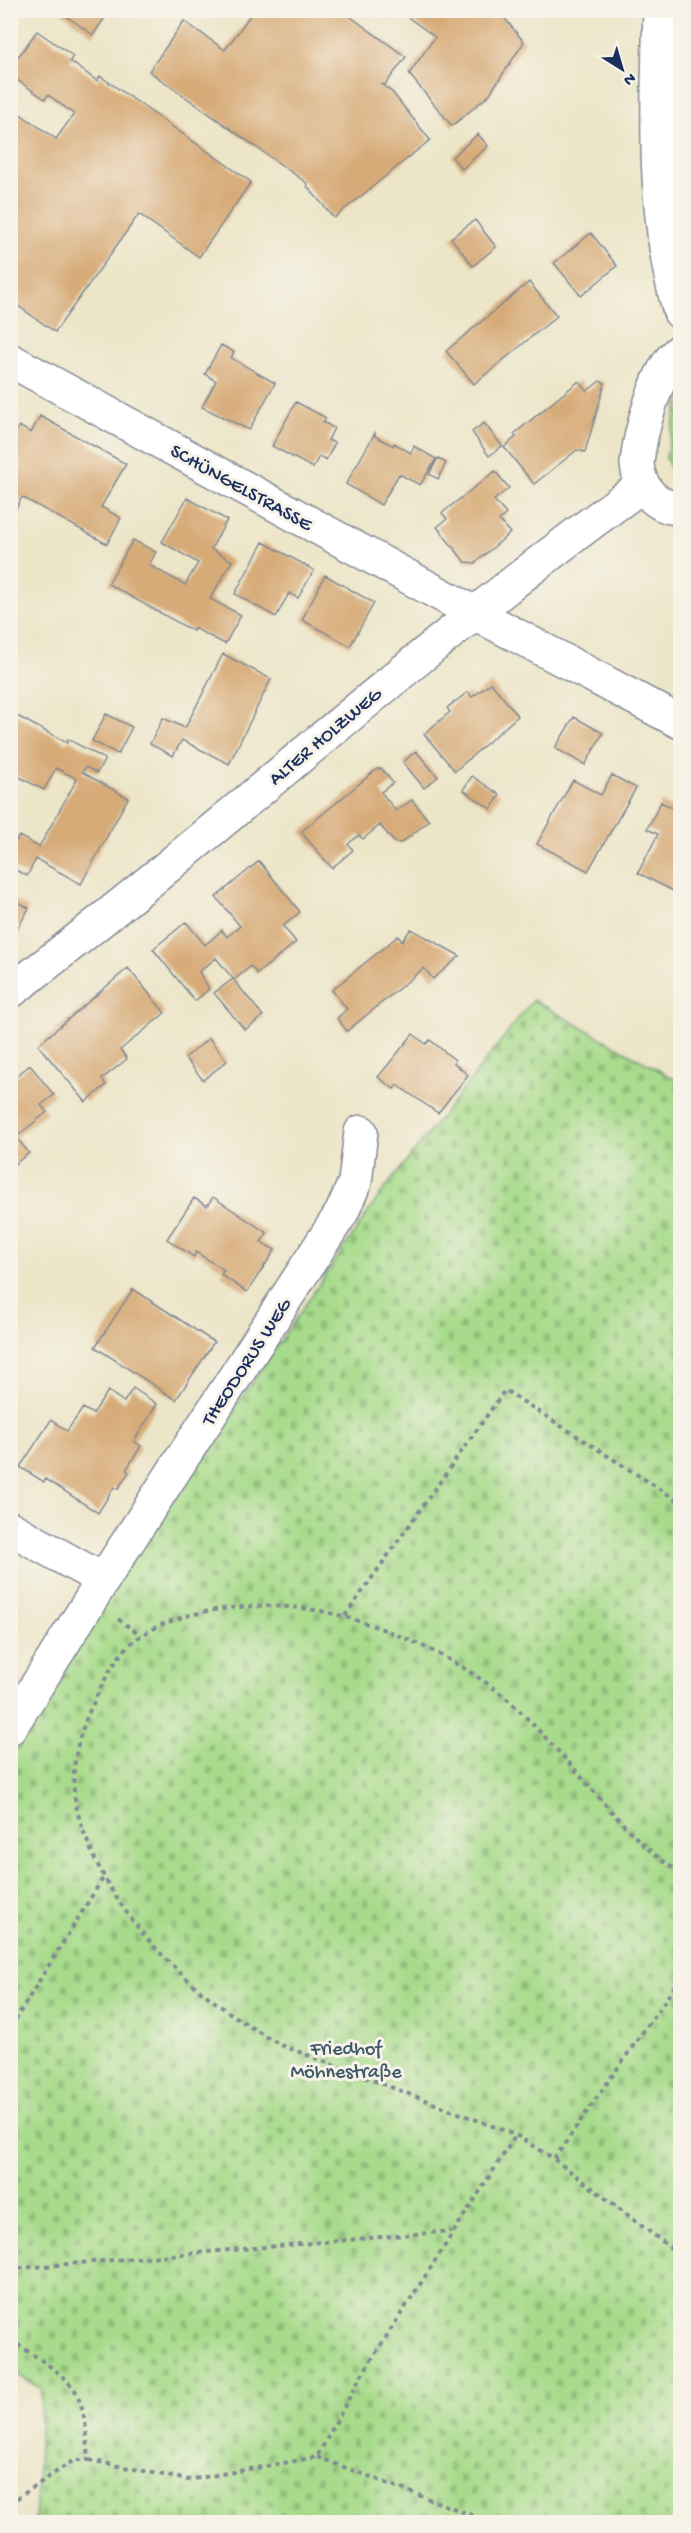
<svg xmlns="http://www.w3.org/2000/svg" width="691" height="2533" font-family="'Gochi Hand',sans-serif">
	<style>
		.grass { fill: url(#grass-tufts); stroke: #618574; stroke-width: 1.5 }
		.cemetery { fill: url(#cemetery-stones); stroke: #618574; stroke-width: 1.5 }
		.building { fill: #d7ab78 }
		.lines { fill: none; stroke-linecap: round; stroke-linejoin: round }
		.minor-casing { stroke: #848a93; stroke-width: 36 }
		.path { stroke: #848a93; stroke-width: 4; stroke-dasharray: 4.5 4.5; stroke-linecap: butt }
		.minor { stroke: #fff; stroke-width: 33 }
		.labels { text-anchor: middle; stroke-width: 6; stroke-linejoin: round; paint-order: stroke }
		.street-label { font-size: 20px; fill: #1b2f5e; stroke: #f7f3e8 }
		.park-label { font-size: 20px; fill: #3e5a69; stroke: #f7f3e8 }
	</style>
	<defs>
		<pattern id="grass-tufts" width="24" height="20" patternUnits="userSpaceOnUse" patternTransform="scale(1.5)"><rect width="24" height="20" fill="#a7db8b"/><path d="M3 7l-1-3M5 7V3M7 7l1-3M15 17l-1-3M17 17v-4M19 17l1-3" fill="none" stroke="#8fbc7a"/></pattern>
		<pattern id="cemetery-stones" width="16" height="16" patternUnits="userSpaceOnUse" patternTransform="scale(1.5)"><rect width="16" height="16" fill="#a7db8b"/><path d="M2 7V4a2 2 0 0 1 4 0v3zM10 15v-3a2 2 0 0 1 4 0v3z" fill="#8fbc7a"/></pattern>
	</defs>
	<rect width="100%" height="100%" fill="#f7f3e8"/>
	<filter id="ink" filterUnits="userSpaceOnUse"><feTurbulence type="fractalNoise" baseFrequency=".0167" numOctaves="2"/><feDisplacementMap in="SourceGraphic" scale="12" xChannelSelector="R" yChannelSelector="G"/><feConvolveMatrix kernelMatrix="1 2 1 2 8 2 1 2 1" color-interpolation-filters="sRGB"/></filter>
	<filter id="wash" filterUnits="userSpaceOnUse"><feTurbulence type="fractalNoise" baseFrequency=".008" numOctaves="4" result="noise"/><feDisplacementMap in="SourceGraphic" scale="24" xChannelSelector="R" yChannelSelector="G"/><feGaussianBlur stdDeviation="1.35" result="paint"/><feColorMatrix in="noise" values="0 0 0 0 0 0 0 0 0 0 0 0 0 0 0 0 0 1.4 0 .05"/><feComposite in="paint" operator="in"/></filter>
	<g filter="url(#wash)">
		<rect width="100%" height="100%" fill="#ece5c8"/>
		<path class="grass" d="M680 395V477L671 471 666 458Z"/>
		<path class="cemetery" d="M533 1000 680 1082V2522H35L42 2389 11 2371V1745L129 1563 380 1195Z"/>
		<g id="blocks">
			<path class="building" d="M58 10H110L93 35Z
				M254 10H341L406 57 385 85 381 84 392 92 430 140 334 218 307 186 308 184 149 71 184 21 225 50Z
				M398 10H498L524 42 489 95 452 126 409 74 435 37Z
				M37 31 73 56 70 61 97 81 100 76 251 182 199 257 139 214 55 332 10 300V107L56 139 74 114 48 95 45 99 10 75V68Z
				M478 134 488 146 462 169 452 157Z
				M475 220 496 247 473 266 451 238Z
				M591 233 617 266 581 296 554 263Z
				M529 282 557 316 474 384 446 351Z
				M221 345 234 352 231 358 275 383 249 430 202 407 216 381 205 374Z
				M579 381 587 391 600 381 605 383 585 452 577 450 534 484 504 447 516 437 514 434Z
				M296 402 326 418 323 422 334 428 328 440 335 443 326 460 319 456 313 468 272 446Z
				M40 416 126 464 101 507 121 518 107 544 22 497 13 515 10 513V441L19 426 31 433Z
				M484 423 502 446 489 456 472 432Z
				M375 433V436L393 446 394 443 411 453 414 446 436 459 420 485 399 474 381 505 346 484Z
				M438 458 446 463 438 479 429 474Z
				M495 471 509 488 494 500 506 514 499 520 510 533 475 563 465 562 437 527 447 519 442 513Z
				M187 498 227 520 211 549 232 561 210 599 241 615 225 644 194 628 193 631 108 584 133 540 156 552 149 565 185 585 198 563 162 542Z
				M263 542 314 570 298 598 289 593 276 617 235 594Z
				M325 575 374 603 350 646 302 620Z
				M223 654 271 679 229 764 182 740 173 756 150 744 163 718 185 728Z
				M491 683 518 716 455 771 424 734 450 712 447 708 468 692 472 697Z
				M10 712 67 743 68 739 105 759 97 773 86 767 82 772 128 798 81 884 36 859 27 876 10 867V850L19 836 39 847 77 779 56 768 44 790 10 772Z
				M106 714 132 727 118 754 92 741Z
				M574 717 603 733 585 765 555 748Z
				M416 751 438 777 424 788 403 762Z
				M377 769H382L393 783 381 792 396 811 412 800 429 821 401 843 394 842 380 825 363 839 359 835 348 844 353 850 332 868 301 832Z
				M612 775 636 788 588 871 537 844 573 780 601 795Z
				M472 776 500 795 491 809 463 790Z
				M661 802 680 812V882L675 892 638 873 658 834 647 829Z
				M259 861 300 912 283 926 296 942 257 974 251 966 234 980 216 958 199 972 209 989 195 1001 153 949 186 922 205 945 222 930 227 937 240 926 216 897Z
				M10 898 29 908 12 938 10 937Z
				M411 929 460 956 433 979 424 968 347 1031 337 1018 347 1009 332 990 398 936 402 941Z
				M128 968 165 1013 120 1050 127 1059 102 1079 106 1085 86 1102 38 1045Z
				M233 979 263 1016 245 1030 214 993Z
				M413 1034 426 1044 430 1040 455 1060 454 1063 468 1075 438 1113 397 1085 394 1089 378 1077Z
				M209 1038 227 1061 203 1080 185 1058Z
				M30 1065 54 1095 41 1105 47 1112 16 1137 29 1153 10 1168V1081Z
				M213 1197 267 1233 261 1242 275 1250 247 1292 221 1275 224 1270 196 1252 194 1257 167 1239 194 1198 207 1206Z
				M133 1289 214 1342 176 1400 95 1347Z
				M133 1388 157 1404 134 1441 141 1446 126 1470 129 1472 118 1489 114 1487 98 1513 46 1479 44 1482 20 1467 51 1420 67 1431 83 1408 93 1414 108 1391 124 1402Z"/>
		</g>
	</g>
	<g filter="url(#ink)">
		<use href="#blocks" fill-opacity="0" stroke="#848a93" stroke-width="1.5"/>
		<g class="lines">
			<g class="minor-casing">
				<path id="minor" d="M660 10C657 108 652 218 680 312
					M680 351C657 365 639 437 637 464 639 488 656 508 680 508
					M10 360 493 623 680 722
					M10 992C225 828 423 643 643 485
					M10 1528 103 1580
					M10 1728 103 1580 342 1212 355 1182 361 1132"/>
			</g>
			<path class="path" d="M345 1616 505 1390 680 1502
				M118 1619 141 1635
				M680 1873C632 1843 597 1792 558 1751 539 1731 518 1707 496 1690 452 1657 398 1632 345 1617 287 1599 195 1602 142 1635 117 1650 102 1685 90 1710 75 1744 68 1780 79 1817 109 1918 192 1996 281 2045L516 2135 554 2159 680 2255
				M10 2028 103 1878
				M554 2159 680 1979
				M10 2269 451 2231
				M10 2340C29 2352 68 2375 77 2394 86 2414 87 2438 89 2460H74L10 2503
				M317 2457 490 2522
				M89 2460 188 2480 317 2457 361 2376 516 2135"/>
			<use href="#minor" class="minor"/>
		</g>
	</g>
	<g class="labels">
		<g class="street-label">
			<text transform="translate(242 486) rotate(29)" y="7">SCHÜNGELSTRASSE</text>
			<text transform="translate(324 735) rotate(-40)" y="7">ALTER HOLZWEG</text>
			<text transform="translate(245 1361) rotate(-57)" y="7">THEODORUS WEG</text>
		</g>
		<g class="park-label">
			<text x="346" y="2054">Friedhof<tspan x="346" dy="23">Möhnestraße</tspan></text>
		</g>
	</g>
	<rect width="691" height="2533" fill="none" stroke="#f7f3e8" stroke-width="36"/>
	<g transform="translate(622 69) rotate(143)" stroke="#f7f3e8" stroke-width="4.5" paint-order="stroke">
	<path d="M0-4.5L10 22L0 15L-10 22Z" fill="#1b2f5e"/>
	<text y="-9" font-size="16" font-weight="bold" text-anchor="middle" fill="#1b2f5e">N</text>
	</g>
</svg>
